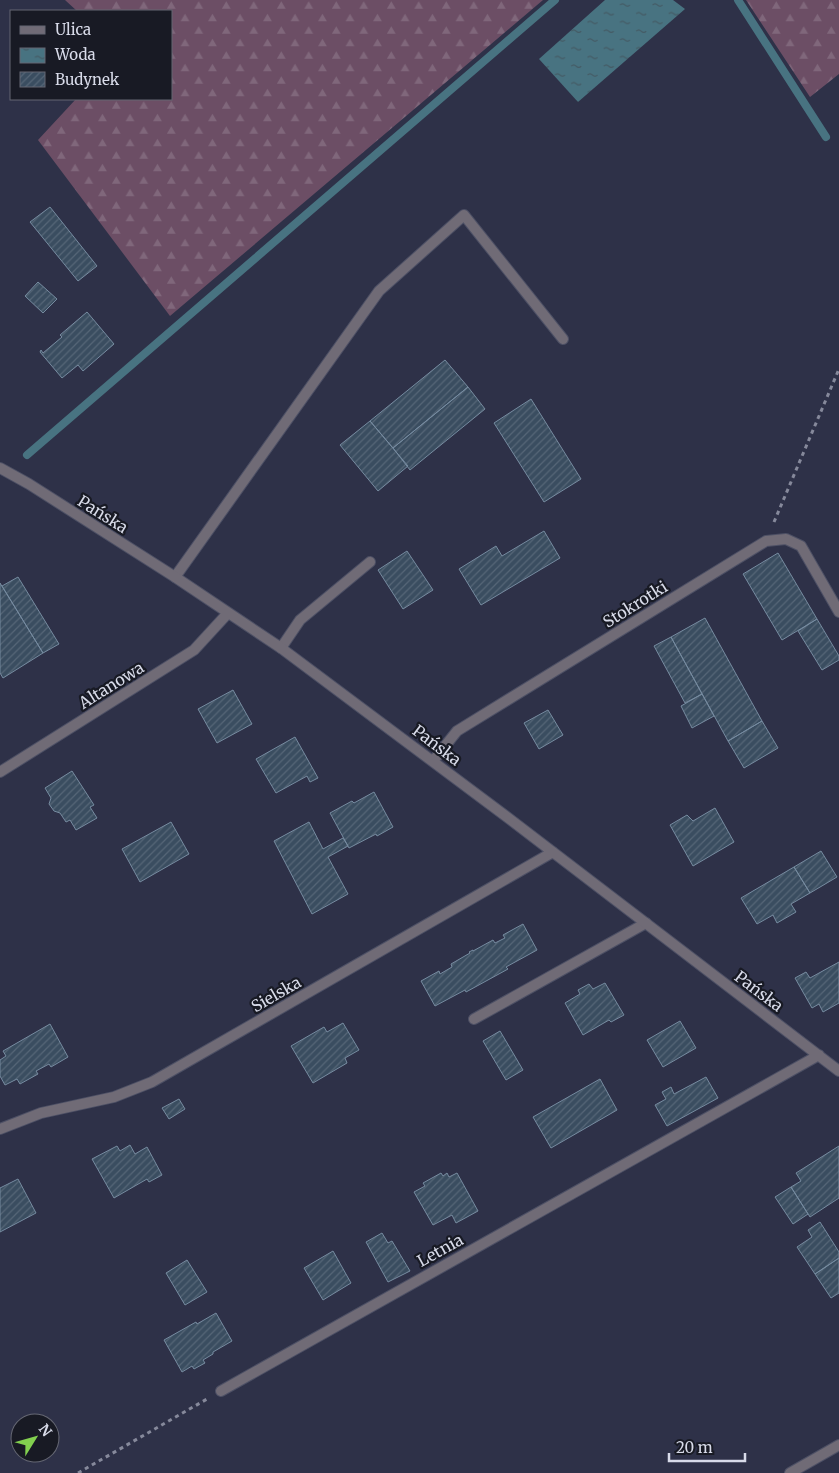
<svg xmlns="http://www.w3.org/2000/svg" width="839" height="1473" font-family="Merriweather,serif">
	<style>
		.forest { fill: url(#forest-firs) }
		.water { fill: url(#water-ripples) }
		.lines { fill: none; stroke-linecap: round; stroke-linejoin: round }
		.stream { stroke: #487381; stroke-width: 8 }
		.building { fill: url(#building-hatch); stroke: #768ba0 }
		.service-casing { stroke: #4d5065; stroke-width: 12 }
		.minor-casing { stroke: #4d5065; stroke-width: 12 }
		.path { stroke: #86899b; stroke-width: 3; stroke-dasharray: 4 4; stroke-linecap: butt }
		.service { stroke: #706b76; stroke-width: 10 }
		.minor { stroke: #706b76; stroke-width: 10 }
		.labels { text-anchor: middle; stroke-width: 4.5; stroke-linejoin: round; paint-order: stroke }
		.street-label { font-size: 16px; fill: #d8dbe9; stroke: #181a24 }
	</style>
	<defs>
		<pattern id="forest-firs" width="22" height="20" patternUnits="userSpaceOnUse" patternTransform="scale(1.25)"><rect width="22" height="20" fill="#6c4e65"/><path d="M5 1l3.5 6h-7zM16 11l3.5 6h-7z" fill="#80677b"/></pattern>
		<pattern id="water-ripples" width="26" height="14" patternUnits="userSpaceOnUse" patternTransform="scale(1.25)"><rect width="26" height="14" fill="#487381"/><path d="M2 4q2-2 4 0t4 0M15 11q2-2 4 0t4 0" fill="none" stroke="#445a64"/></pattern>
		<pattern id="building-hatch" width="6" height="6" patternUnits="userSpaceOnUse" patternTransform="scale(1.25)"><rect width="6" height="6" fill="#3a4d60"/><path d="M-1 1l2-2M0 6l6-6M5 7l2-2" fill="none" stroke="#566677"/></pattern>
	</defs>
	<rect width="100%" height="100%" fill="#2e3148"/>
	<path class="forest" d="M65 0H543L170 316 38 140 76 99H171V11H77Z
		M746 0H839V74L810 97Z"/>
	<path class="water" d="M605 0H673L685 9 578 102 539 59Z"/>
	<g class="lines">
		<path class="stream" d="M738 0 826 137
			M27 455 555 0"/>
	</g>
	<path class="building" d="M50 207 97 266 78 281 30 222Z
		M38 282 57 299 43 313 25 296Z
		M87 312 114 344 83 371 78 365 62 378 40 352 41 350 43 353 62 337 60 335Z
		M445 360 468 387 393 448 370 421Z
		M468 387 485 409 410 470 393 448Z
		M531 399 581 479 544 502 494 423Z
		M370 421 408 466 378 491 340 445Z
		M544 531 560 558 481 605 459 569 496 546 502 556Z
		M407 551 433 590 403 609 378 570Z
		M778 553 817 619 782 640 743 574Z
		M18 577 59 644 43 653 2 586Z
		M0 583 43 653 3 678 0 673Z
		M705 618 762 721 728 741 671 637Z
		M817 619 839 656V660L822 670 798 631Z
		M671 637 702 694 685 703 654 646Z
		M233 690 252 724 217 743 198 709Z
		M702 694 714 716 692 728 681 706Z
		M548 710 563 735 539 749 524 723Z
		M762 721 778 748 744 768 728 741Z
		M295 737 318 778 310 782 307 776 276 793 256 759Z
		M72 771 94 805 90 807 97 818 76 830 70 820 66 822 60 813 54 811 49 804 51 798 45 788Z
		M374 792 393 827 377 836 376 834 349 848 330 813 352 801 354 803Z
		M715 808 734 842 693 866 670 825 687 815 693 821Z
		M171 822 189 854 140 882 122 849Z
		M309 822 323 849 343 838 348 846 328 857 348 894 312 914 274 841Z
		M821 851 837 877 810 893 794 867Z
		M794 867 810 893 791 904 796 912 777 923 773 915 757 924 741 898Z
		M523 924 537 950 506 967 508 969 466 992 465 990 435 1006 421 981 439 971 440 974 452 967 451 964 470 953 469 952 473 950V951L493 940 495 943 505 938 503 935Z
		M839 962V1003L823 1012 819 1004 812 1008 795 978 806 972 810 978Z
		M605 983 624 1015 611 1022 609 1020 583 1035 565 1003 580 994 578 990 589 984 593 989Z
		M680 1021 696 1048 663 1067 647 1040Z
		M343 1023 359 1050 345 1058 347 1063 313 1083 291 1046 324 1027 327 1032Z
		M50 1024 68 1057 51 1067 49 1064 36 1071 38 1074 20 1084 17 1079 5 1085 0 1076V1060L6 1056 3 1051Z
		M500 1031 523 1070 506 1080 483 1041Z
		M706 1077 718 1098 667 1126 655 1105 666 1099 662 1092 671 1087 674 1094Z
		M600 1079 617 1110 551 1148 533 1117Z
		M179 1099 185 1109 169 1119 162 1108Z
		M130 1145 135 1154 147 1147 162 1175 149 1182 147 1179 114 1198 92 1159 117 1146 120 1151Z
		M839 1146V1198L810 1217 791 1187 801 1181 796 1173Z
		M441 1173 443 1176 447 1173 449 1177 457 1173 478 1211 456 1223 452 1215 433 1225 414 1192 425 1186 423 1183Z
		M18 1179 36 1213 0 1232V1188Z
		M791 1187 808 1214 793 1224 775 1197Z
		M820 1222 839 1252V1258L815 1274 797 1247 812 1237 808 1230Z
		M382 1233 388 1243 392 1241 410 1271 388 1282 366 1242Z
		M333 1251 351 1283 323 1300 304 1268Z
		M839 1258V1293L831 1298 815 1274Z
		M187 1260 207 1292 185 1305 166 1273Z
		M216 1313 232 1341 213 1352V1354L203 1360 205 1363 194 1369 192 1366 182 1372 164 1340 196 1322 197 1324Z"/>
	<g class="lines">
		<g class="service-casing">
			<path id="service" d="M175 577 379 291 464 215 563 339
				M281 648 300 620 370 562
				M474 1019 646 923"/>
		</g>
		<g class="minor-casing">
			<path id="minor" d="M0 468 29 484 175 577 281 648 507 817 839 1071
				M433 761 457 731 766 541 786 539 801 546 839 612
				M0 772 194 650 228 613
				M0 1129 41 1113 114 1097 152 1082 553 852
				M221 1391 819 1055
				M790 1473 839 1445"/>
		</g>
		<path class="path" d="M774 522 839 369
			M78 1473 207 1399"/>
		<use href="#service" class="service"/>
		<use href="#minor" class="minor"/>
	</g>
	<g class="labels">
		<g class="street-label">
			<text transform="translate(103 514) rotate(32)" y="6">Pańska</text>
			<text transform="translate(635 604) rotate(-32)" y="6">Stokrotki</text>
			<text transform="translate(111 685) rotate(-32)" y="6">Altanowa</text>
			<text transform="translate(437 745) rotate(37)" y="6">Pańska</text>
			<text transform="translate(759 991) rotate(37)" y="6">Pańska</text>
			<text transform="translate(276 994) rotate(-30)" y="6">Sielska</text>
			<text transform="translate(440 1250) rotate(-29)" y="6">Letnia</text>
		</g>
	</g>
	<rect x="10" y="10" width="162" height="90" fill="#181a24" stroke="#656773"/>
	<rect x="20" y="26" width="25" height="8" fill="#706b76" stroke="#656773"/>
	<text x="55" y="35" font-size="15" fill="#d8dbe9">Ulica</text>
	<rect x="20" y="48" width="25" height="15" fill="url(#water-ripples)" stroke="#656773"/>
	<text x="55" y="60" font-size="15" fill="#d8dbe9">Woda</text>
	<rect x="20" y="72" width="25" height="15" fill="url(#building-hatch)" stroke="#656773"/>
	<text x="55" y="85" font-size="15" fill="#d8dbe9">Budynek</text>
	<g transform="translate(35 1438) rotate(53)"><circle r="24" fill="#181a24" stroke="#656773"/>
	<path d="M0-4L9 19L0 12L-9 19Z" fill="#82d04f"/>
	<text y="-8" font-size="14" font-weight="bold" text-anchor="middle" fill="#d8dbe9">N</text>
	</g>
	<path d="M669 1453v8h76v-8" fill="none" stroke="#d8dbe9" stroke-width="2.5"/>
	<text x="676" y="1453" font-size="15" fill="#d8dbe9" stroke="#181a24" stroke-width="4" paint-order="stroke">20 m</text>
</svg>
